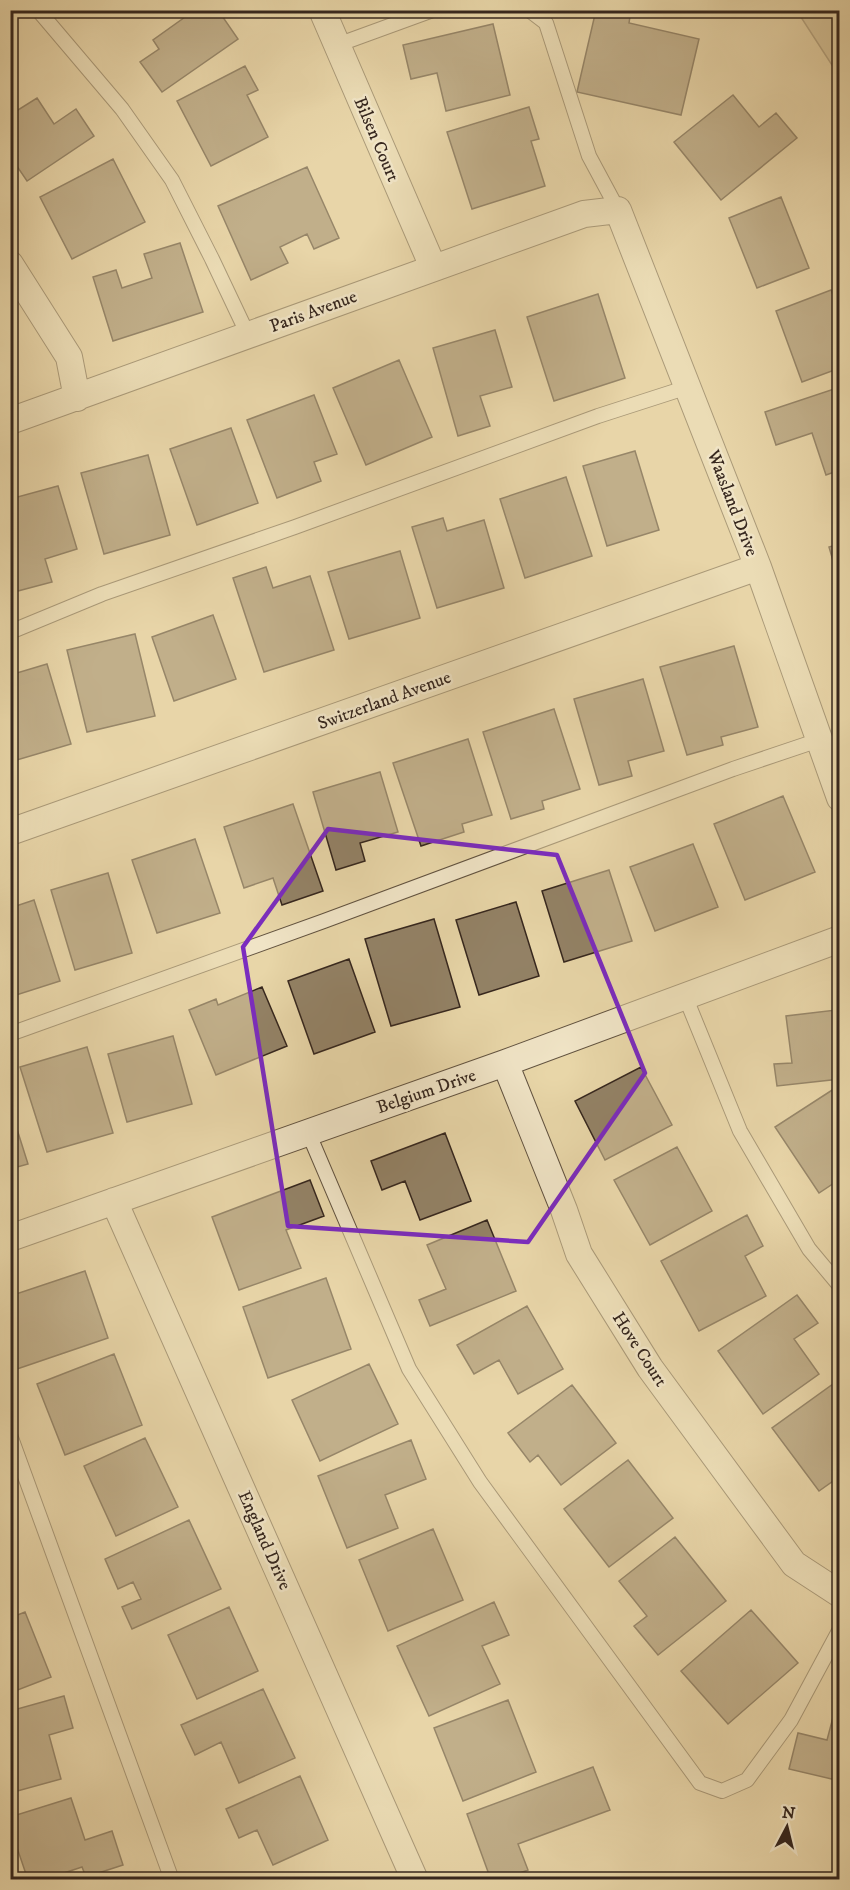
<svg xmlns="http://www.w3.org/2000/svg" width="850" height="1890" font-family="'IM FELL DW Pica',serif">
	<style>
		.green { fill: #cab891; stroke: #807058; stroke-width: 1.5 }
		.building { fill: #938266; stroke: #36271e; stroke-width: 1.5 }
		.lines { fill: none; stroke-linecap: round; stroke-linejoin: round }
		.service-casing { stroke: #625340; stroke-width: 16 }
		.minor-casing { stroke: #625340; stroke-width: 28 }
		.service { stroke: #f0e4c6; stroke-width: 14 }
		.minor { stroke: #f0e4c6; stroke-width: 26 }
		.marked { fill: none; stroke: #7b2cbf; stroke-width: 4.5; stroke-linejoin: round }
		.labels { text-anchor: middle; stroke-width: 5; stroke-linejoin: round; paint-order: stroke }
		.street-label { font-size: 18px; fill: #36271e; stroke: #f0e4c6 }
	</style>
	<rect width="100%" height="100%" fill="#e8d6a8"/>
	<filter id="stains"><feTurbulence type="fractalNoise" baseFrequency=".00333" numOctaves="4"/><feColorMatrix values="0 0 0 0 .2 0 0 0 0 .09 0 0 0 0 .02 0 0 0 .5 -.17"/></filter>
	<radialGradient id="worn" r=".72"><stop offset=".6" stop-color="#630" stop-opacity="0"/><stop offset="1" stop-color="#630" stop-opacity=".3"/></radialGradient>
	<path class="green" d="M797 11H839V76Z"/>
	<path class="building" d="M195 10H218L238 39 162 92 140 62 159 49 153 40Z
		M596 10H631L629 23 699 39 681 115 577 92Z
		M493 24 510 95 446 111 437 73 411 79 403 45Z
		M245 66 258 90 247 95 268 137 211 166 177 101Z
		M733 95 759 127 776 113 797 138 721 200 674 142Z
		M37 98 54 124 76 109 94 136 27 181 10 156V115Z
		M529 107 539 139 531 141 545 186 472 209 447 132Z
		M113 159 145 222 72 259 40 197Z
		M307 167 339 238 314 249 307 234 280 247 288 263 251 280 218 206Z
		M781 197 809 268 757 288 729 218Z
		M180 243 203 312 113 341 93 277 116 270 122 288 152 278 144 254Z
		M831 290 840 312V368L802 382 776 311Z
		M598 294 625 378 554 401 527 317Z
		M495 330 512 387 480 396 490 426 458 436 433 348Z
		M399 360 432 437 366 465 333 388Z
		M840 387V470L826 475 812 433 776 445 765 412Z
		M314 395 337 454 314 462 321 481 277 498 247 420Z
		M231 428 258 503 197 525 170 449Z
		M635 451 659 530 607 546 583 466Z
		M148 455 170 535 104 554 81 473Z
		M566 477 592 556 525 578 500 499Z
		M58 486 77 549 45 559 52 582 14 592 10 579V499Z
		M443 518 447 531 484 520 504 588 437 608 412 527Z
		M840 544V578H838L829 547Z
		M400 551 420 618 349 639 328 572Z
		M266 567 273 588 310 576 334 650 264 672 233 578Z
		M213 615 236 679 174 701 152 637Z
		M135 634 155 716 87 732 67 650Z
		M734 646 758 727 721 737 723 745 687 755 660 667Z
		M47 664 71 744 10 762V675Z
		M643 679 664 751 628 761 632 776 599 785 574 699Z
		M554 709 580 789 542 801 544 809 511 819 483 732Z
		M468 739 492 815 462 824 464 832 421 846 393 763Z
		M380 772 398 832 360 843 365 861 336 870 313 792Z
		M783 796 815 872 745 900 714 824Z
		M293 804 323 891 282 905 273 878 244 888 224 827Z
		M195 839 220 913 157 933 132 860Z
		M693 844 718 907 655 931 630 867Z
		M609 870 632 941 564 962 542 891Z
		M108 873 132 953 75 970 51 890Z
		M34 900 60 981 10 997V908Z
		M516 902 539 976 479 995 456 920Z
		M434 919 460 1007 391 1026 365 939Z
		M349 959 375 1032 314 1054 288 981Z
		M262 987 287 1046 216 1075 189 1010 216 999 218 1005Z
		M836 1010 840 1046V1079L777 1086 774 1064 792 1063 786 1016Z
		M173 1036 192 1104 127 1122 108 1054Z
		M87 1047 113 1133 47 1152 20 1067Z
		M641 1067 672 1125 605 1160 575 1101Z
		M840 1085V1179L819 1193 775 1127Z
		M10 1107 28 1164 10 1169Z
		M445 1133 471 1201 420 1220 405 1181 382 1190 371 1161Z
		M677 1147 712 1211 650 1245 614 1180Z
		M310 1180 324 1216 286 1230 301 1268 239 1290 212 1217Z
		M747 1215 763 1246 745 1256 766 1296 699 1331 661 1261Z
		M487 1220 516 1291 430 1326 419 1300 446 1289 427 1245Z
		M85 1271 108 1338 14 1370 10 1360V1296Z
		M326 1278 351 1349 268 1378 243 1307Z
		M797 1295 818 1323 794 1339 819 1374 763 1414 718 1351Z
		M527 1306 563 1369 518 1394 499 1360 474 1374 457 1345Z
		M114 1354 142 1425 65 1455 37 1384Z
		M369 1364 398 1424 320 1461 292 1400Z
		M840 1379V1476L819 1491 772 1428Z
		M572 1385 616 1443 561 1485 538 1455 530 1462 508 1433Z
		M145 1438 178 1507 116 1536 84 1466Z
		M411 1440 426 1479 385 1495 398 1528 347 1548 318 1476Z
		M628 1460 673 1518 609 1567 564 1509Z
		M189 1520 221 1589 132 1629 122 1607 141 1599 133 1582 118 1589 105 1559Z
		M433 1529 463 1600 388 1631 359 1560Z
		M675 1537 726 1601 658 1655 634 1626 647 1616 619 1581Z
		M494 1602 509 1635 482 1646 500 1684 429 1716 397 1646Z
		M229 1607 258 1671 197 1699 168 1635Z
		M751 1610 798 1663 728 1724 681 1671Z
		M25 1612 51 1677 10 1693V1618Z
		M263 1689 295 1758 239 1783 221 1742 195 1755 181 1725Z
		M840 1691V1767L836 1780 789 1769 798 1733 827 1740Z
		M64 1696 73 1728 49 1735 61 1779 10 1793V1711Z
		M508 1700 536 1772 463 1801 434 1728Z
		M593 1767 610 1810 518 1844 528 1870 501 1880H491L467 1814Z
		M300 1776 328 1840 273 1865 257 1830 239 1838 226 1809Z
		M71 1798 85 1840 112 1831 123 1865 86 1877 82 1867 43 1880H28L10 1827V1817Z
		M344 1874 345 1880H320Z"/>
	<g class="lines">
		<g class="service-casing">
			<path id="service" d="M38 10 122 109 172 180 212 259 248 335
				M529 10 546 23 589 156 618 210
				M337 45 433 10
				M10 632 102 594 295 527 598 416 688 387
				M685 996 740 1131 809 1249 840 1286
				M10 1034 324 921 733 769 819 740
				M308 1132 409 1369 480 1482 700 1783 722 1791 747 1780 791 1720 840 1629
				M10 1435 172 1880"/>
		</g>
		<g class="minor-casing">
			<path id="minor" d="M322 10 433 267
				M10 264 69 357 77 398
				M10 421 584 214 618 210 758 567 840 798
				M10 832 758 567
				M505 1063 564 1210 579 1254 650 1368 794 1564 840 1594
				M114 1201 415 1880
				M10 1238 505 1063 840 939"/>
		</g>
		<use href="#service" class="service"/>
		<use href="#minor" class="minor"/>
	</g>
	<path d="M0 0H850V1890H0ZM328 829 557 855 645 1073 528 1242 288 1226 243 947Z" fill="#e8d6a8" fill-opacity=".55" fill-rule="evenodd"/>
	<path class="marked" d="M328 829 557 855 645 1073 528 1242 288 1226 243 947Z"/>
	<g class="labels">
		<g class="street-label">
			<text transform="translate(377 139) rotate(67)" y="6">Bilsen Court</text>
			<text transform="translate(313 311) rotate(-20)" y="6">Paris Avenue</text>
			<text transform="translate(733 503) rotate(69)" y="6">Waasland Drive</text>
			<text transform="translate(384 700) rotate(-20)" y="6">Switzerland Avenue</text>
			<text transform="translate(426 1091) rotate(-19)" y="6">Belgium Drive</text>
			<text transform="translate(640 1349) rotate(57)" y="6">Hove Court</text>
			<text transform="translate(265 1540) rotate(66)" y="6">England Drive</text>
		</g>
	</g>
	<rect width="850" height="1890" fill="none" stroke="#e8d6a8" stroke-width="36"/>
	<rect x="12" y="12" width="826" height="1866" fill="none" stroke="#36271e" stroke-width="3"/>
	<rect x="18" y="18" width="814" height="1854" fill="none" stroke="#36271e" stroke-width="1.5"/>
	<g transform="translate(787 1827) rotate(7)" stroke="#f0e4c6" stroke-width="4.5" paint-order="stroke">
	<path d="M0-4.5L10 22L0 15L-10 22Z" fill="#36271e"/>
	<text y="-9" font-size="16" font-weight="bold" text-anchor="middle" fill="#36271e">N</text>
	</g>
	<rect width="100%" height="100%" filter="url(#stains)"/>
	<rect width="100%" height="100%" fill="url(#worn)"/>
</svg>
